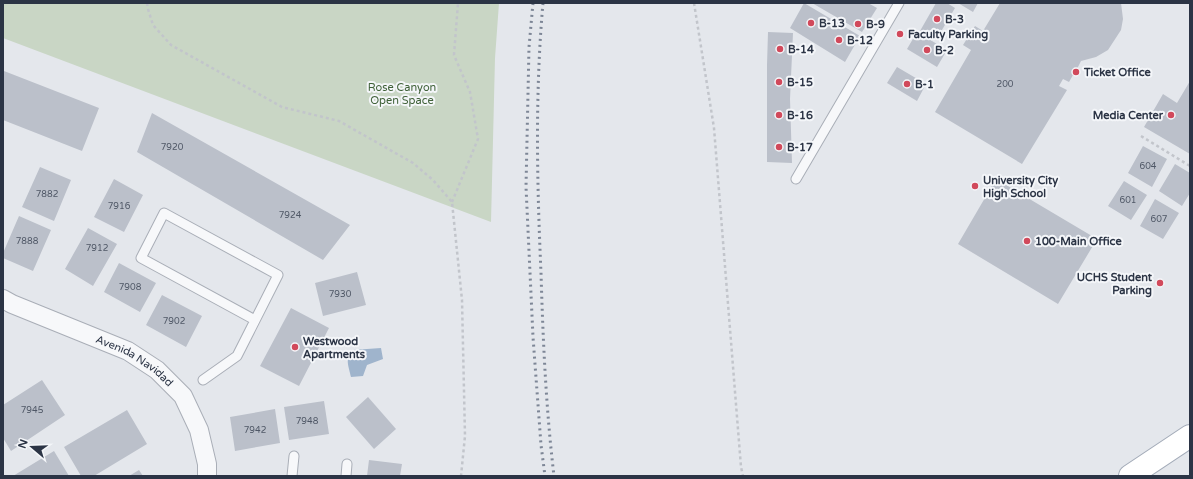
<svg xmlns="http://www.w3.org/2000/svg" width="1193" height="479" font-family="'Varela Round',sans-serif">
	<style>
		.green { fill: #c9d6c5 }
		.water { fill: #9fb4cc }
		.building { fill: #bbc0ca }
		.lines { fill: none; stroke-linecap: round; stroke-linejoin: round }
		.lane-casing { stroke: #a9aeb7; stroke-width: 11 }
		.street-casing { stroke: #a9aeb7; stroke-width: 20 }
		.primary-casing { stroke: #a3abb8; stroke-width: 24 }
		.path { stroke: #c2c5cb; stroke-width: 2.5; stroke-dasharray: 3 3; stroke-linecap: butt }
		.lane { stroke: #f7f8fa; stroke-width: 9 }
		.street { stroke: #f7f8fa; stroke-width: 18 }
		.primary { stroke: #fff; stroke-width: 22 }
		.rail { stroke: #7d8696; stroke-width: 3; stroke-dasharray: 2 4; stroke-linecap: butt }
		.poi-dot { fill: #d1495b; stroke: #f4f6f9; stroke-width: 1.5 }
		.labels { text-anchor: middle; stroke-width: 4; stroke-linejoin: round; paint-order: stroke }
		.number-label { font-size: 9px; fill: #4f5766 }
		.poi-label { font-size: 11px; font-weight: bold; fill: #2b3445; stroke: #f4f6f9; text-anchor: start }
		.park-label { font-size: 11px; fill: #3f6138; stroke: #f4f6f9 }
		.street-label { font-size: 11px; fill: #2b3445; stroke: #f4f6f9 }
	</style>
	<rect width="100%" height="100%" fill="#e4e7ec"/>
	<path class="green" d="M3 3H499L495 58 491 222 3 38Z"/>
	<path class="water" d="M381 348 383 359 367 365 363 376 351 377C349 367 344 357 353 350Z"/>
	<path class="building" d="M804 3 860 36 845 62 790 28Z
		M812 3H868L877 8 862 32Z
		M936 3H947L955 8 936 40 920 31Z
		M958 3H978L973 12Z
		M1000 3H1121L1123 19 1121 30 1108 50 1096 57 1081 61 1077 69 1079 70 1076 76 1073 75 1069 82 1063 79 1059 86 1067 90 1022 164 935 112 971 50 963 45 975 26 983 31Z
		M768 32 793 33 790 99 792 163 767 162V65Z
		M917 32 947 50 937 67 907 49Z
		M897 67 926 84 917 101 887 83Z
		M4 71 99 108 82 151 3 120V75Z
		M1190 81V154L1144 127 1163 94 1177 103Z
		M152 113 350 225 323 260 137 152Z
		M1143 146 1167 159 1152 187 1128 173Z
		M1175 164 1190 173V193L1182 206 1159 191Z
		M40 167 71 180 54 221 22 207Z
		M114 179 143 195 124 232 94 217Z
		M996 179 1097 239 1058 304 958 244Z
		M1124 181 1147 195 1131 220 1108 206Z
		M1155 199 1179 213 1163 239 1140 226Z
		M19 216 51 230 33 271 3 258V253Z
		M88 228 117 244 93 286 65 269Z
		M119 263 156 283 140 312 104 292Z
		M357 272 366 305 323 316 315 283Z
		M162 295 202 316 186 347 146 325Z
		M291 308 329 328 299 386 260 366Z
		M42 380 65 415 11 451 3 438V405Z
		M368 397 396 429 374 449 346 417Z
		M324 401 329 434 289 440 284 407Z
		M275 409 280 443 235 451 230 417Z
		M127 410 147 444 94 476H81L64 447Z
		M54 451 69 476H13Z
		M369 460 402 464 400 476H367Z
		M139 470 143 476H129Z"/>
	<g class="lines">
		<g class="lane-casing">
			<path id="lane" d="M796 179 899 3
				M203 380 237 356 278 275 164 213 141 258 255 320
				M292 476 294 456
				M346 476 347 464"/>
		</g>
		<g class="street-casing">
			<g id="street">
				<path id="s1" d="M3 299 12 304 128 351 157 370 183 396 199 430 207 464V476"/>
			</g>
		</g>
		<g class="primary-casing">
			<path id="primary" d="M1130 476 1190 436"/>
		</g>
		<path class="path" d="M147 3 148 9 153 25 171 45 282 107 339 121 413 163 433 180 452 202 462 300 465 436 461 476
			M694 3 714 128 741 467 743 476
			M1141 136 1190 166
			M452 202 478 139 470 92 454 55 458 3"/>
		<use href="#lane" class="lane"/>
		<use href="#street" class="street"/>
		<use href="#primary" class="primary"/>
		<path class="rail" d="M533 3 529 47 526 187 533 337 541 445 545 476
			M543 3C535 93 537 183 541 273 543 341 546 409 554 476"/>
	</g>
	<g class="poi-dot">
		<circle cx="937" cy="19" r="4"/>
		<circle cx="811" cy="23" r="4"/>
		<circle cx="858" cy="24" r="4"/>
		<circle cx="900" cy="34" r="4"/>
		<circle cx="839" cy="40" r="4"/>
		<circle cx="780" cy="49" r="4"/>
		<circle cx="927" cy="50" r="4"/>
		<circle cx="1076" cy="72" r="4"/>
		<circle cx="779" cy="82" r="4"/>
		<circle cx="907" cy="84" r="4"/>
		<circle cx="779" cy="115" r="4"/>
		<circle cx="1171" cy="115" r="4"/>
		<circle cx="779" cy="147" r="4"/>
		<circle cx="975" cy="186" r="4"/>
		<circle cx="1027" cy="241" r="4"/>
		<circle cx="1160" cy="283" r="4"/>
		<circle cx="295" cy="347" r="4"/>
	</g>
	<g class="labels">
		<g class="number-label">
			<text x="1005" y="87">200</text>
			<text x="172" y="150">7920</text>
			<text x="1148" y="169">604</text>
			<text x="47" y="197">7882</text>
			<text x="1128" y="203">601</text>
			<text x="119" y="209">7916</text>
			<text x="290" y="218">7924</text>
			<text x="1159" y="222">607</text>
			<text x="27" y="244">7888</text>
			<text x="97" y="251">7912</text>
			<text x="130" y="290">7908</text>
			<text x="340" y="297">7930</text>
			<text x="174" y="324">7902</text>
			<text x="32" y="413">7945</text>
			<text x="307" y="424">7948</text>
			<text x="255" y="433">7942</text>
		</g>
		<g class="poi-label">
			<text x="945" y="23">B-3</text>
			<text x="819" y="27">B-13</text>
			<text x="866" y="28">B-9</text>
			<text x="908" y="38">Faculty Parking</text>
			<text x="847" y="44">B-12</text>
			<text x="788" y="53">B-14</text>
			<text x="935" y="54">B-2</text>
			<text x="1084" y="76">Ticket Office</text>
			<text x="787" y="86">B-15</text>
			<text x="915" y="88">B-1</text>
			<text x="787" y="119">B-16</text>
			<text x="1163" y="119" text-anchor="end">Media Center</text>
			<text x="787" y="151">B-17</text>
			<text x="983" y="184">University City<tspan x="983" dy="13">High School</tspan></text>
			<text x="1035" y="245">100-Main Office</text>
			<text x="1152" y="281" text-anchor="end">UCHS Student<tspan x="1152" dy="13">Parking</tspan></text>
			<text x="303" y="345">Westwood<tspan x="303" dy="13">Apartments</tspan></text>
		</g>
		<g class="park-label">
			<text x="402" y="91">Rose Canyon<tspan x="402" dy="13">Open Space</tspan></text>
		</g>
		<g class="street-label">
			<text dy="4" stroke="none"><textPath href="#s1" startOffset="146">Avenida Navidad</textPath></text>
		</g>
	</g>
	<rect width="1193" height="479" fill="none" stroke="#2b3445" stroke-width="8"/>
	<g transform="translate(32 447) rotate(289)" stroke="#f4f6f9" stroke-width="3" paint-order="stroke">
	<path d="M0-3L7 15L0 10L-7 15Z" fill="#2b3445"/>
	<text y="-6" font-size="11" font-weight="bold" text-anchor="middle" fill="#2b3445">N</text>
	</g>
</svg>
